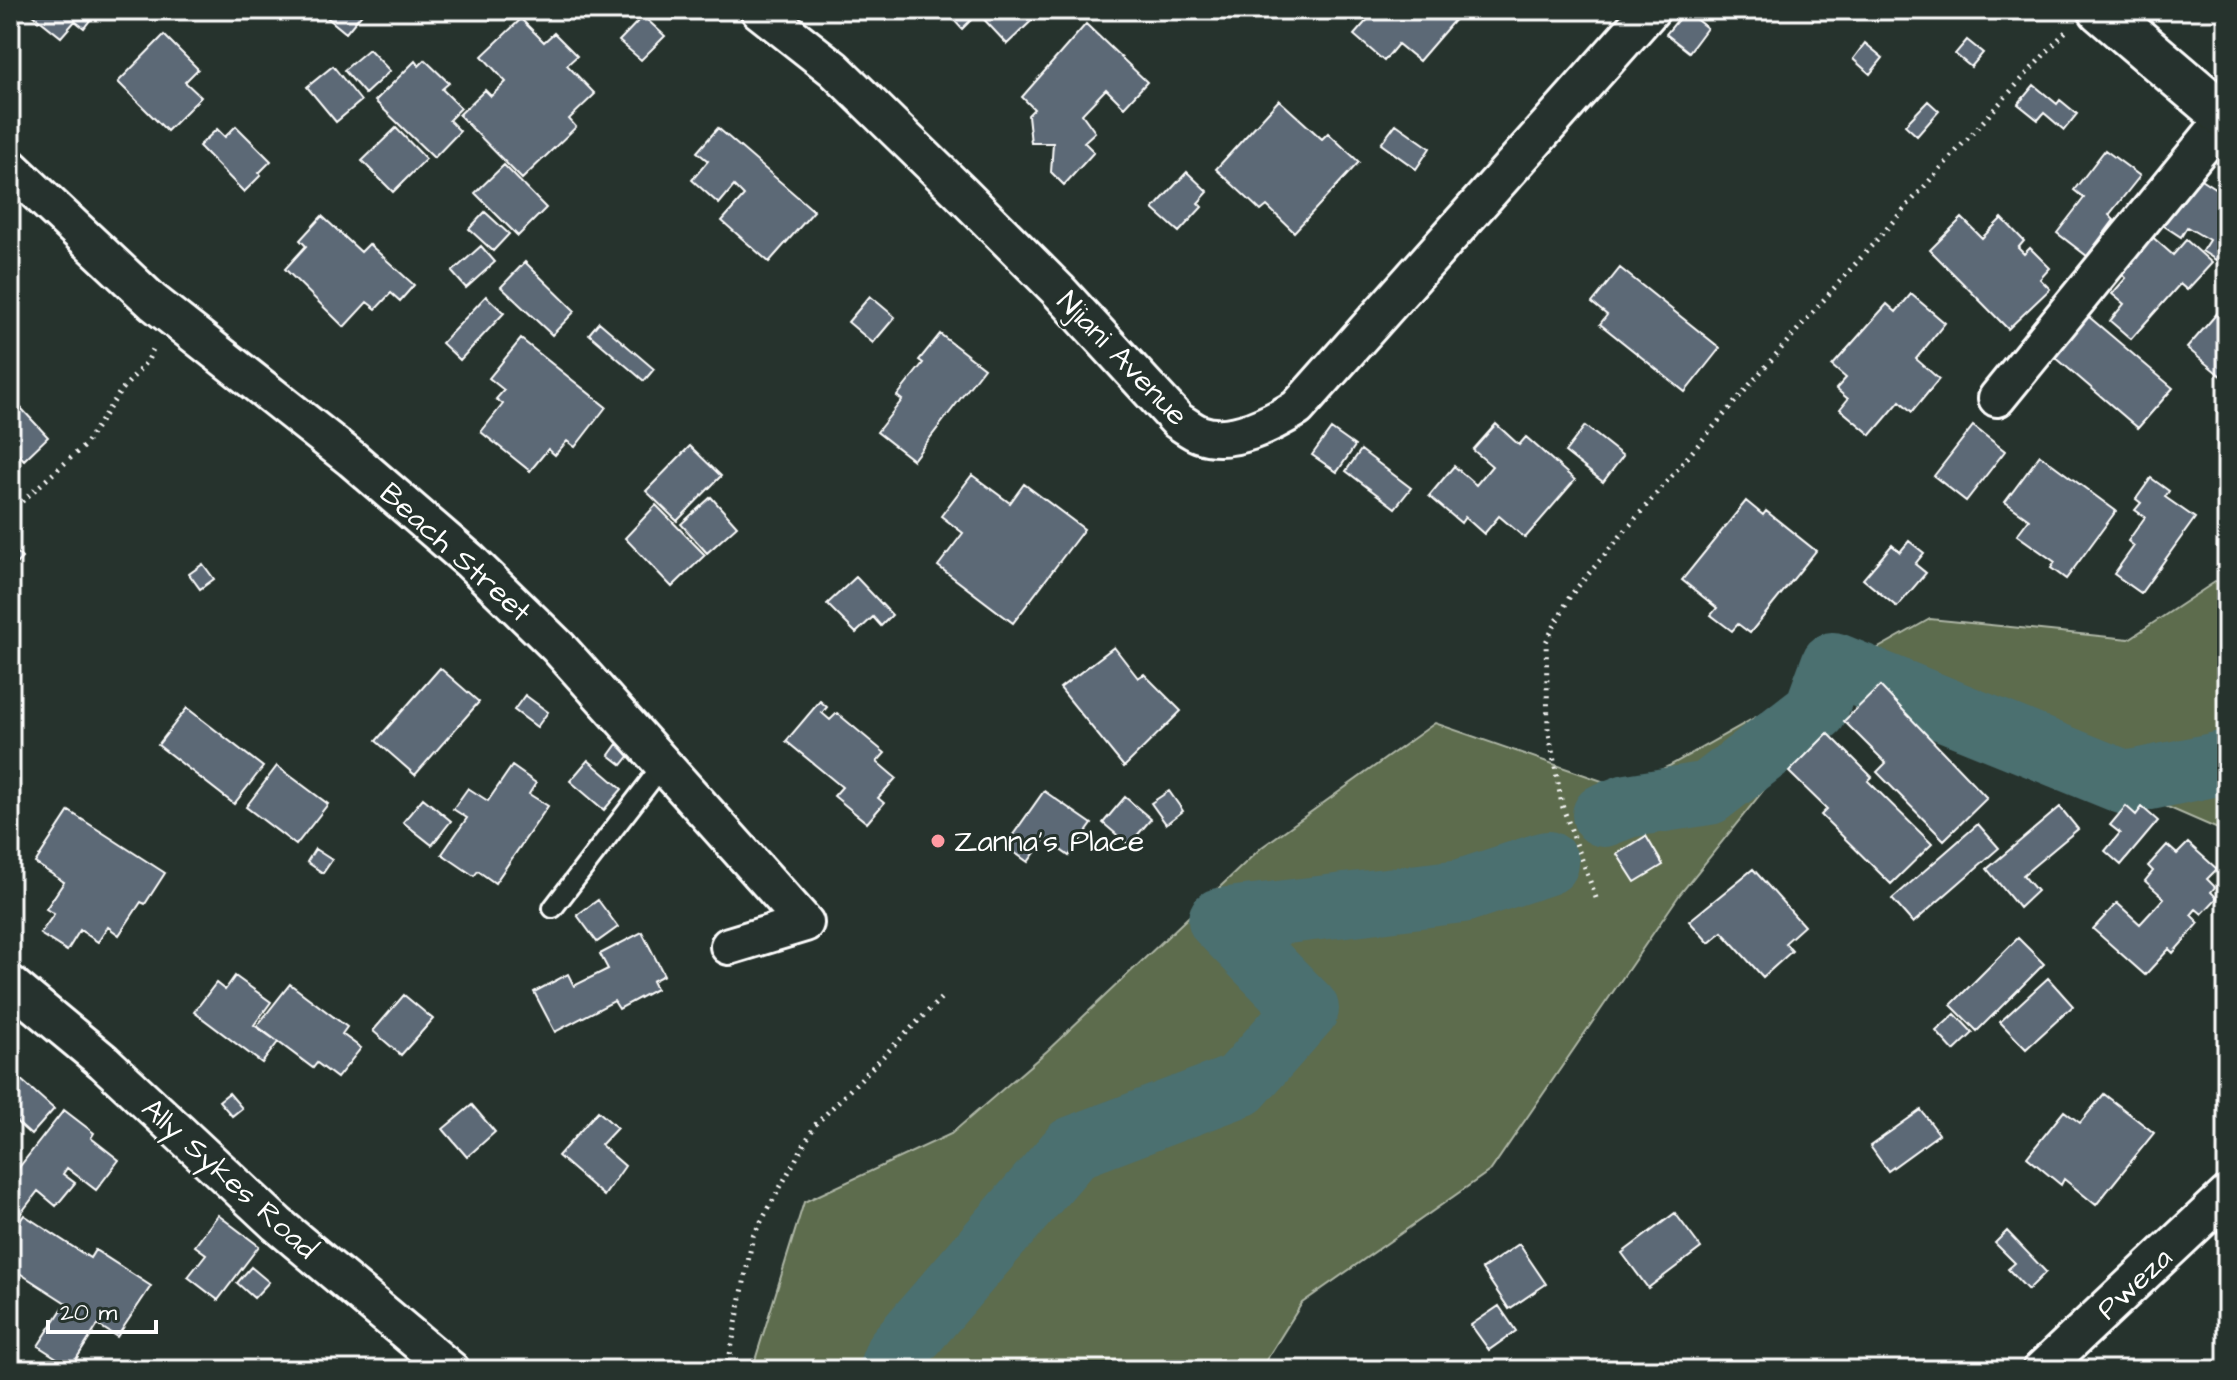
<svg xmlns="http://www.w3.org/2000/svg" width="2237" height="1380" font-family="'Architects Daughter',sans-serif">
	<style>
		.green { fill: #5d6c4e; stroke: #aeb6a6; stroke-width: 2 }
		.lines { fill: none; stroke-linecap: round; stroke-linejoin: round }
		.river { stroke: #4b6f70; stroke-width: 64 }
		.building { fill: #5c6976; stroke: #fff; stroke-width: 2 }
		.service-casing { stroke: #fff; stroke-width: 24 }
		.minor-casing { stroke: #fff; stroke-width: 42 }
		.primary-casing { stroke: #fff; stroke-width: 50 }
		.path { stroke: #fff; stroke-width: 5; stroke-dasharray: 2 6; stroke-linecap: butt }
		.service { stroke: #26332d; stroke-width: 18 }
		.minor { stroke: #26332d; stroke-width: 36 }
		.primary { stroke: #26332d; stroke-width: 44 }
		.poi-dot { fill: #ff9aa2; stroke: #26332d; stroke-width: 3 }
		.labels { text-anchor: middle; stroke-width: 6; stroke-linejoin: round; paint-order: stroke }
		.street-label { font-size: 30px; fill: #fff; stroke: #26332d }
		.poi-label { font-size: 30px; fill: #fff; stroke: #26332d; text-anchor: start }
	</style>
	<rect width="100%" height="100%" fill="#26332d"/>
	<filter id="ink" filterUnits="userSpaceOnUse"><feTurbulence type="fractalNoise" baseFrequency=".0125" numOctaves="2"/><feDisplacementMap in="SourceGraphic" scale="16" xChannelSelector="R" yChannelSelector="G"/><feConvolveMatrix kernelMatrix="1 2 1 2 8 2 1 2 1" color-interpolation-filters="sRGB"/></filter>
	<g filter="url(#ink)">
		<path class="green" d="M2227 574V833L1922 700 1875 674 1835 678 1791 756 1680 894 1491 1170 1302 1303 1260 1370H752L804 1202 951 1134 1047 1051 1262 847 1435 723 1622 788 1669 766 1930 619 2129 639Z"/>
		<g class="lines">
			<path class="river" d="M1604 815 1627 806 1709 793 1816 710 1833 664 2126 783 2227 762
				M890 1370 897 1352 1073 1148 1240 1085 1307 1009 1220 920 1462 891 1547 863"/>
		</g>
		<path class="building" d="M27 10H96L97 11 84 28 75 21 61 37Z
			M318 10H365L346 33Z
			M945 10H1043L1007 44 978 13 962 29Z
			M1376 10H1463L1419 61 1398 44 1384 61 1354 35Z
			M1685 11 1707 28 1689 52 1666 34Z
			M643 16 665 36 641 60 619 41Z
			M521 19 544 42 554 33 577 56 567 65 595 94 569 119 576 127 522 179 459 115 485 90 491 96 506 82 482 56Z
			M1086 24 1147 82 1124 107 1106 89 1082 114 1095 132 1084 142 1094 152 1064 185 1051 172 1053 143H1031L1028 115 1034 109 1022 97Z
			M164 35 198 69 185 82 201 97 167 131 118 82Z
			M1967 40 1983 53 1971 67 1955 54Z
			M1865 43 1883 58 1870 74 1853 59Z
			M369 49 390 71 365 94 344 70Z
			M425 60 449 83 442 89 461 108 449 120 460 131 434 158 375 101 415 61 419 66Z
			M333 66 361 101 336 122 307 87Z
			M2034 85 2057 104 2060 100 2077 114 2064 130 2044 113 2038 120 2018 104Z
			M1279 100 1322 139 1328 133 1359 162 1294 232 1267 206 1261 211 1216 169Z
			M1928 101 1939 111 1917 136 1905 125Z
			M1396 124 1430 148 1416 169 1381 144Z
			M236 126 271 161 259 173 261 175 244 192 199 146 217 129 225 137Z
			M396 128 426 159 393 192 362 161Z
			M718 128 814 211 769 262 722 221 744 196 734 186 719 204 692 180 708 161 697 152Z
			M2105 150 2140 176 2109 215 2114 220 2087 256 2057 233 2084 198 2074 190Z
			M504 165 546 208 518 236 475 193Z
			M1187 172 1208 192 1198 203 1202 207 1179 232 1153 209Z
			M2190 172 2227 196V243L2216 260 2202 251 2209 240 2187 227 2181 237 2158 222Z
			M485 212 509 234 493 251 469 229Z
			M322 216 361 252 369 244 414 285 400 301 391 293 376 309 367 302 344 327 285 269 306 246 300 240Z
			M1962 218 1982 238 2002 218 2024 241 2018 248 2024 254 2030 248 2050 268 2040 279 2050 289 2008 329 1930 250Z
			M2149 234 2173 255 2186 240 2212 263 2187 290 2180 284 2131 339 2110 321 2124 304 2112 294 2126 278 2118 270Z
			M481 246 495 262 466 288 452 272Z
			M525 262 575 311 552 335 501 287Z
			M1620 268 1720 348 1685 392 1600 324 1607 315 1592 303Z
			M1911 294 1945 323 1916 359 1939 379 1912 412 1900 401 1871 435 1840 409 1848 399 1836 389 1846 378 1832 366 1887 304 1896 312Z
			M486 296 504 313 460 360 442 343Z
			M870 296 895 317 873 343 848 322Z
			M2227 302V372L2222 377 2187 348Z
			M2075 305 2173 388 2138 428 2041 345Z
			M599 322 654 369 644 381 589 334Z
			M940 334 984 368 913 460 877 432 902 400 897 396 923 363 919 360Z
			M521 339 606 407 575 447 567 441 555 455 548 449 530 471 481 432 503 404 496 399 504 390 489 378Z
			M21 408 48 437 24 460 10 445V419Z
			M1496 424 1519 445 1526 437 1575 480 1525 538 1499 516 1484 534 1465 517 1461 523 1429 496 1454 466 1476 485 1492 466 1473 450Z
			M1585 426 1623 456 1603 482 1565 452Z
			M1973 426 2005 451 1966 501 1934 476Z
			M1331 429 1355 446 1337 472 1312 455Z
			M690 446 721 476 677 521 646 491Z
			M1361 450 1411 488 1395 508 1346 471Z
			M2040 455 2116 511 2066 579 2051 568 2055 562 2017 535 2029 519 2005 502Z
			M972 475 1010 503 1024 484 1084 529 1013 623 938 566 963 533 941 516Z
			M2151 478 2169 491 2165 497 2195 518 2141 593 2114 574 2134 546 2128 541 2145 517 2135 510 2141 503 2136 499Z
			M711 497 737 526 707 553 681 524Z
			M1746 501 1763 515 1766 511 1816 551 1750 633 1738 624 1732 631 1711 615 1717 608 1682 580Z
			M656 505 705 555 672 587 625 538Z
			M1909 541 1924 553 1915 564 1926 573 1897 607 1863 579 1892 545 1900 552Z
			M10 546 22 558 10 570Z
			M203 564 214 579 200 589 189 574Z
			M856 577 892 615 881 626 873 617 856 633 827 604Z
			M1114 647 1138 678 1144 674 1181 711 1124 767 1060 688Z
			M440 668 479 702 415 775 376 741Z
			M1880 686 1987 798 1944 840 1877 772 1886 763 1844 721Z
			M525 695 548 712 537 727 514 710Z
			M820 701 827 707 822 713 830 720 837 713 885 753 877 762 896 778 878 798 884 803 867 823 834 796 842 787 786 741Z
			M187 708 263 767 234 804 158 745Z
			M1828 733 1872 777 1868 781 1932 844 1891 884 1821 815 1827 809 1789 772Z
			M617 744 630 755 622 765 609 755Z
			M588 760 622 789 604 810 570 781Z
			M277 766 328 804 296 845 246 807Z
			M512 766 536 783 529 794 548 806 495 883 478 871 474 876 442 854 467 818 453 809 468 788 488 801Z
			M1044 791 1092 824 1069 856 1045 839 1028 862 1005 846Z
			M1169 791 1183 811 1166 824 1151 803Z
			M1125 797 1151 819 1129 845 1103 823Z
			M423 798 451 821 432 845 403 822Z
			M2126 806 2136 815 2142 807 2158 821 2121 865 2105 851 2120 833 2110 825Z
			M2060 807 2078 829 2023 875 2037 891 2019 908 1987 869Z
			M69 811 165 873 145 904 141 902 119 935 108 927 98 942 80 930 67 951 40 934 54 914 46 909 64 882 35 863Z
			M1978 824 1999 848 1913 923 1892 899Z
			M1646 836 1663 865 1635 882 1617 854Z
			M2188 843 2217 869 2207 879 2215 887 2211 892 2217 898 2202 914 2196 909 2191 915 2199 923 2173 953 2169 949 2145 975 2093 929 2117 903 2140 924 2164 898 2145 881 2153 871 2148 866 2167 845 2177 854Z
			M315 849 332 860 323 873 307 862Z
			M1753 869 1804 926 1785 943 1792 951 1763 977 1722 932 1709 943 1689 921Z
			M598 900 618 927 597 942 577 915Z
			M642 932 664 975 652 981 656 989 619 1009 614 1001 555 1032 534 992 568 974 574 986 608 969 600 954Z
			M2018 938 2044 964 1977 1031 1951 1005Z
			M235 976 271 1002 254 1025 278 1042 262 1063 194 1012 216 983 225 990Z
			M2048 978 2073 1006 2026 1049 2000 1022Z
			M290 984 347 1027 342 1034 361 1048 337 1078 317 1063 313 1068 257 1026Z
			M404 995 433 1019 401 1055 373 1031Z
			M1955 1014 1973 1033 1954 1051 1936 1031Z
			M19 1078 54 1109 31 1135 10 1116V1088Z
			M229 1093 242 1108 232 1116 219 1101Z
			M2104 1094 2154 1133 2096 1205 2064 1179 2061 1185 2027 1157 2064 1111 2080 1123Z
			M472 1105 495 1132 467 1157 443 1129Z
			M64 1110 94 1133 91 1138 119 1160 96 1190 67 1168 63 1174 75 1183 56 1206 38 1191 18 1217 10 1210V1179Z
			M1921 1110 1939 1134 1888 1171 1870 1146Z
			M598 1111 617 1128 601 1145 625 1166 604 1196 558 1156Z
			M1675 1213 1701 1248 1648 1288 1622 1253Z
			M24 1215 90 1258 95 1250 151 1286 117 1337 98 1325 71 1367 38 1346 66 1303 10 1267V1236Z
			M218 1215 259 1246 218 1300 188 1277 206 1254 195 1246Z
			M2007 1231 2046 1272 2028 1290 2008 1269 2015 1263 1995 1243Z
			M1519 1244 1546 1284 1509 1309 1482 1269Z
			M251 1267 269 1282 254 1298 237 1283Z
			M1499 1306 1516 1331 1489 1350 1471 1325Z"/>
		<g class="lines">
			<g class="service-casing">
				<path id="service" d="M553 908 662 766"/>
			</g>
			<g class="minor-casing">
				<path id="minor" d="M759 10 834 69 961 193 1058 290 1178 421C1185 425 1192 431 1200 434 1231 445 1271 424 1297 408L1651 10
					M10 167 153 302 352 459 470 561 558 647 805 923 729 946
					M1997 398 2226 117
					M10 984 104 1062 277 1224 451 1370
					M2041 1370 2227 1195"/>
			</g>
			<g class="primary-casing">
				<path id="primary" d="M2101 10 2227 118"/>
			</g>
			<path class="path" d="M10 512 84 446 120 392 148 360 154 347
				M1596 898 1562 805 1548 728 1546 642 1570 596C1732 403 1897 213 2069 28
				M727 1370 753 1236 815 1125 944 995"/>
			<use href="#service" class="service"/>
			<use href="#minor" class="minor"/>
			<use href="#primary" class="primary"/>
		</g>
	</g>
	<circle class="poi-dot" cx="938" cy="841" r="8"/>
	<g class="labels">
		<g class="street-label">
			<text transform="translate(1123 358) rotate(46)" y="10">Njiani Avenue</text>
			<text transform="translate(456 552) rotate(42)" y="10">Beach Street</text>
			<text transform="translate(230 1178) rotate(42)" y="10">Ally Sykes Road</text>
			<text transform="translate(2134 1283) rotate(-43)" y="10">Pweza</text>
		</g>
		<g class="poi-label">
			<text x="954" y="851">Zanna's Place</text>
		</g>
	</g>
	<rect width="2237" height="1380" fill="none" stroke="#26332d" stroke-width="40"/>
	<rect x="20" y="20" width="2197" height="1340" fill="none" stroke="#fff" stroke-width="3" filter="url(#ink)"/>
	<path d="M48 1320v12h108v-12" fill="none" stroke="#ffffff" stroke-width="4"/>
	<text x="60" y="1320" font-size="24" fill="#ffffff" stroke="#26332d" stroke-width="6" paint-order="stroke">20 m</text>
</svg>
